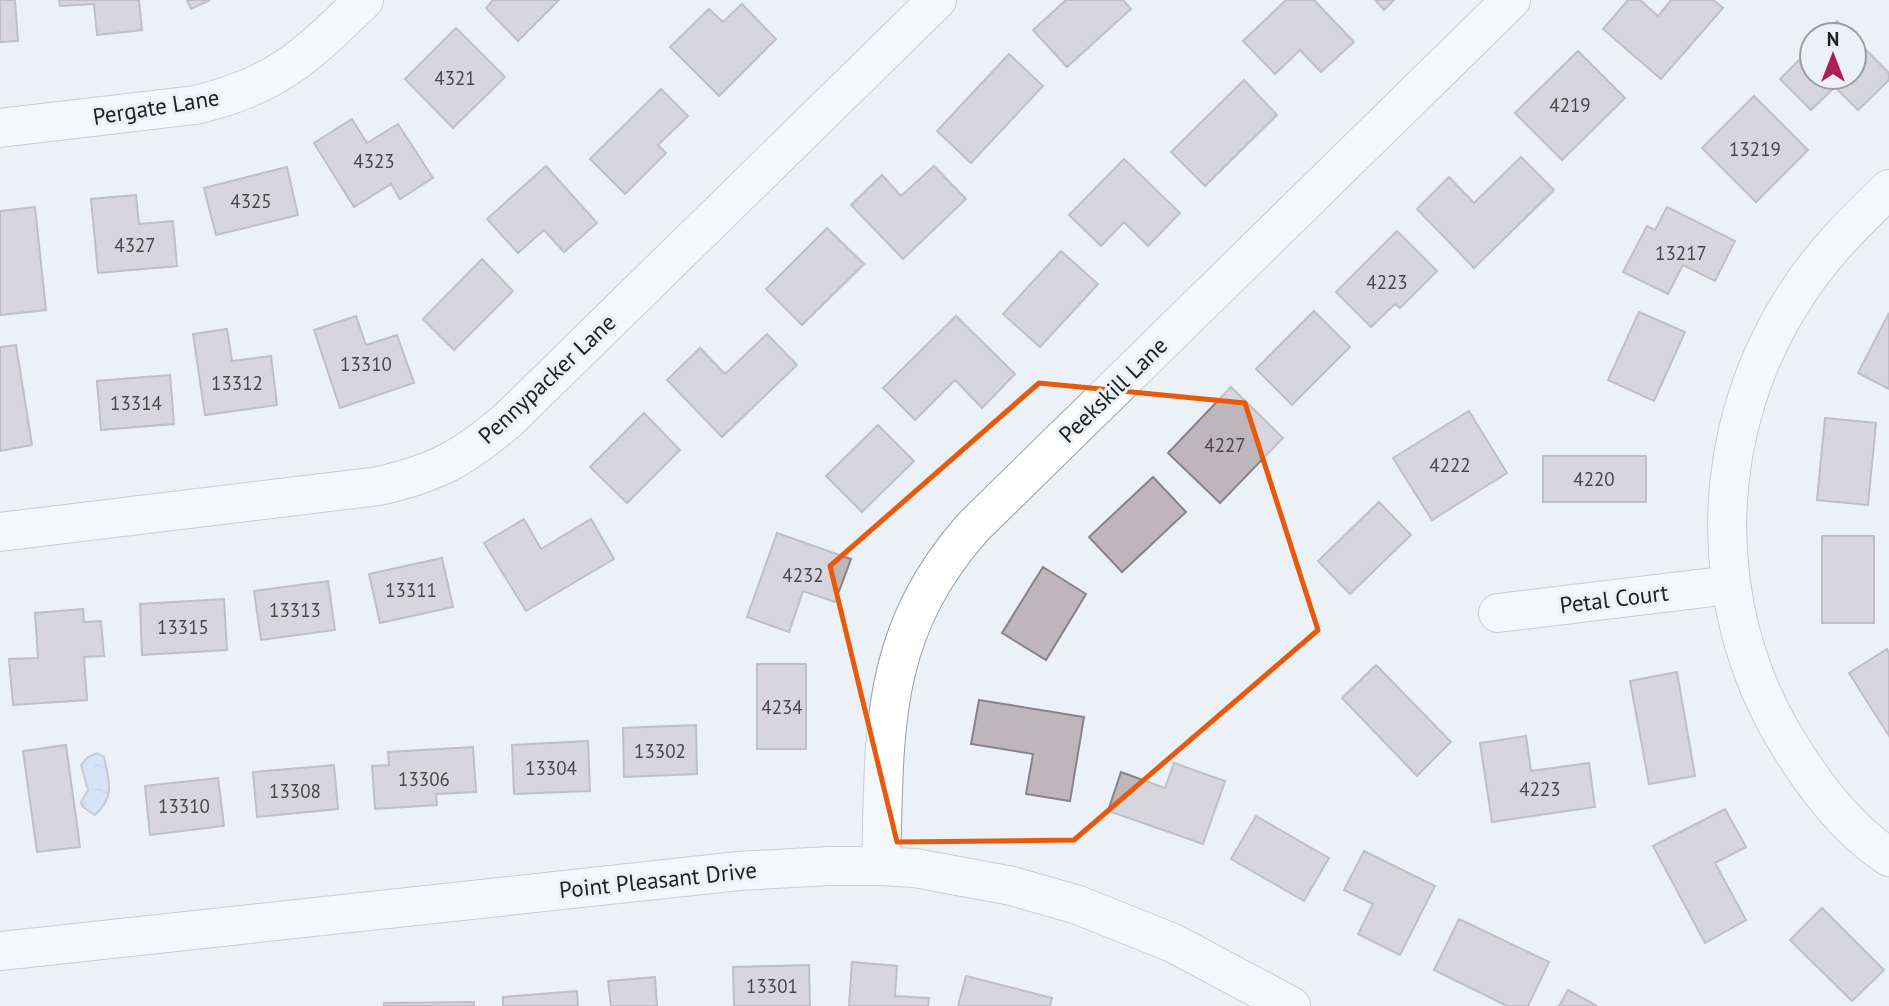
<svg xmlns="http://www.w3.org/2000/svg" width="1889" height="1006" font-family="'PT Sans',sans-serif">
	<style>
		.water { fill: url(#water-ripples); stroke: #909eb5; stroke-width: 2 }
		.building { fill: #bdb6ba; stroke: #898387; stroke-width: 2 }
		.lines { fill: none; stroke-linecap: round; stroke-linejoin: round }
		.minor-casing { stroke: #9b9fa5; stroke-width: 40 }
		.minor { stroke: #fff; stroke-width: 38 }
		.marked { fill: none; stroke: #e8590c; stroke-width: 5; stroke-linejoin: round }
		.labels { text-anchor: middle; stroke-width: 6; stroke-linejoin: round; paint-order: stroke }
		.number-label { font-size: 19px; fill: #47474a }
		.street-label { font-size: 23px; fill: #202224; stroke: #ecf0f7 }
	</style>
	<defs>
		<pattern id="water-ripples" width="26" height="14" patternUnits="userSpaceOnUse" patternTransform="scale(1.75)"><rect width="26" height="14" fill="#c0d3f3"/><path d="M2 4q2-2 4 0t4 0M15 11q2-2 4 0t4 0" fill="none" stroke="#a5b5d0"/></pattern>
	</defs>
	<rect width="100%" height="100%" fill="#ecf0f7"/>
	<path class="water" d="M97 753 104 757C109 782 116 795 95 815L83 807 81 802 88 790 81 765 88 757Z"/>
	<path class="building" d="M0 0H15L18 41 0 42Z
		M59 0H139L142 30 97 35 94 4 60 6Z
		M187 0H210L191 9Z
		M493 0H559L518 41 486 8Z
		M1066 0H1123L1131 9 1067 67 1033 30Z
		M1286 0H1314L1354 42 1321 72 1300 50 1275 74 1243 41Z
		M1375 0H1394L1384 10Z
		M1628 0H1640L1658 16 1671 0H1713L1723 8 1661 79 1603 29Z
		M742 4 776 39 719 96 670 47 709 9 723 22Z
		M1837 21 1851 35H1824Z
		M456 28 505 77 453 128 405 79Z
		M1854 38 1889 73V80L1858 110 1835 87 1811 110 1780 79 1812 47V77H1854Z
		M1578 51 1625 98 1562 160 1515 113Z
		M1009 54 1043 86 971 163 937 131Z
		M1244 80 1277 115 1205 186 1171 152Z
		M661 89 688 116 658 145 666 153 625 194 590 159Z
		M1754 96 1808 150 1756 202 1702 148Z
		M352 119 367 143 398 124 433 178 400 199 391 184 354 207 314 143Z
		M1521 157 1554 190 1474 268 1417 209 1449 177 1474 203Z
		M1124 159 1180 213 1148 246 1124 222 1101 246 1069 215Z
		M546 166 597 223 564 252 544 230 518 253 487 219Z
		M934 166 966 199 903 259 851 205 882 175 901 196Z
		M287 167 298 215 216 235 204 188Z
		M136 195 139 224 173 221 177 266 98 273 91 199Z
		M35 207 46 310 0 315V211Z
		M1667 207 1735 241 1715 281 1683 265 1668 294 1623 272 1647 226 1655 230Z
		M827 228 864 264 802 325 766 289Z
		M1397 231 1437 271 1400 308 1395 304 1371 327 1336 292Z
		M1061 251 1098 284 1040 347 1003 314Z
		M482 259 513 291 454 350 423 319Z
		M1314 311 1350 347 1292 405 1256 369Z
		M1639 312 1685 332 1654 401 1608 380Z
		M1889 313V389L1858 373Z
		M356 316 366 345 397 335 414 383 340 408 314 330Z
		M956 316 1015 374 982 408 955 380 915 420 883 388Z
		M227 329 232 361 271 356 277 405 205 415 193 334Z
		M767 334 797 365 722 437 667 380 700 348 725 374Z
		M16 345 32 445 0 451V347Z
		M170 375 174 424 101 430 97 381Z
		M1231 387 1283 438 1220 503 1168 453Z
		M1469 411 1507 473 1432 520 1393 458Z
		M644 413 680 450 627 503 590 467Z
		M1825 418 1876 423 1868 505 1817 500Z
		M878 425 914 461 862 512 826 476Z
		M1543 456H1646V502H1543Z
		M1153 477 1186 512 1122 572 1089 537Z
		M1379 502 1411 535 1350 594 1318 561Z
		M524 519 541 549 591 519 614 559 526 611 484 543Z
		M777 533 851 559 835 602 803 591 789 632 747 617Z
		M1822 536H1874V623H1822Z
		M442 558 453 607 380 623 369 574Z
		M1043 567 1086 594 1046 660 1002 633Z
		M328 581 335 630 261 640 254 591Z
		M224 599 227 650 142 655 140 604Z
		M83 609 84 622 101 621 104 656 84 657 87 700 13 705 9 659 38 658 35 613Z
		M1887 649 1889 653V736L1849 673Z
		M757 664H806V749H757Z
		M1376 665 1451 742 1417 776 1342 698Z
		M1677 672 1695 776 1649 784 1630 681Z
		M979 700 1084 717 1070 801 1026 794 1033 754 971 744Z
		M696 725 697 774 624 777 623 728Z
		M1526 736 1531 771 1589 763 1595 807 1492 822 1480 743Z
		M588 741 590 791 514 794 512 745Z
		M66 745 80 847 37 852 23 751Z
		M473 747 476 792 436 794 437 805 375 809 372 766 389 765 388 752Z
		M1174 763 1225 781 1203 844 1108 811 1121 772 1165 788Z
		M334 765 338 809 257 817 253 772Z
		M218 778 224 826 150 835 145 786Z
		M1725 809 1746 847 1715 863 1746 920 1705 943 1653 846Z
		M1256 816 1329 858 1304 901 1231 859Z
		M1364 851 1435 886 1400 955 1358 934 1373 904 1344 890Z
		M1822 908 1884 970 1852 1001 1790 940Z
		M1459 919 1549 962 1528 1006H1507L1434 970Z
		M852 962 897 966 895 996 929 998 928 1006H849Z
		M809 965 810 1006H734L733 967Z
		M966 976 1052 998 1050 1006H958Z
		M655 977 657 1006H611L608 981Z
		M1568 990 1597 1006H1559Z
		M577 991 578 1006H503V997Z
		M474 1002V1006H384V1003Z"/>
	<g class="lines">
		<g class="minor-casing">
			<path id="minor" d="M0 128 195 105C277 86 306 56 364 0
				M1889 189C1856 221 1823 253 1798 292 1709 425 1703 601 1785 738 1812 783 1845 828 1889 857
				M0 532 379 486C438 472 462 459 508 420L937 0
				M1498 613 1730 585
				M881 866C885 731 878 635 973 527L1511 0
				M0 951 739 871 829 866H881L915 868 1012 886 1078 905 1173 943 1291 1006"/>
		</g>
		<use href="#minor" class="minor"/>
	</g>
	<path d="M0 0H1889V1006H0ZM1039 383 1245 403 1318 630 1074 840 897 842 830 566Z" fill="#ecf0f7" fill-opacity=".55" fill-rule="evenodd"/>
	<path class="marked" d="M1039 383 1245 403 1318 630 1074 840 897 842 830 566Z"/>
	<g class="labels">
		<g class="number-label">
			<text x="455" y="85">4321</text>
			<text x="1570" y="112">4219</text>
			<text x="1755" y="156">13219</text>
			<text x="374" y="168">4323</text>
			<text x="251" y="208">4325</text>
			<text x="135" y="252">4327</text>
			<text x="1681" y="260">13217</text>
			<text x="1387" y="289">4223</text>
			<text x="366" y="371">13310</text>
			<text x="237" y="390">13312</text>
			<text x="136" y="410">13314</text>
			<text x="1225" y="452">4227</text>
			<text x="1450" y="472">4222</text>
			<text x="1594" y="486">4220</text>
			<text x="803" y="582">4232</text>
			<text x="411" y="597">13311</text>
			<text x="295" y="617">13313</text>
			<text x="183" y="634">13315</text>
			<text x="782" y="714">4234</text>
			<text x="660" y="758">13302</text>
			<text x="551" y="775">13304</text>
			<text x="424" y="786">13306</text>
			<text x="1540" y="796">4223</text>
			<text x="295" y="798">13308</text>
			<text x="184" y="813">13310</text>
			<text x="772" y="993">13301</text>
		</g>
		<g class="street-label">
			<text transform="translate(156 107) rotate(-9)" y="8">Pergate Lane</text>
			<text transform="translate(547 379) rotate(-43)" y="8">Pennypacker Lane</text>
			<text transform="translate(1113 390) rotate(-44)" y="8">Peekskill Lane</text>
			<text transform="translate(1614 599) rotate(-7)" y="8">Petal Court</text>
			<text transform="translate(658 880) rotate(-6)" y="8">Point Pleasant Drive</text>
		</g>
	</g>
	<g transform="translate(1833 56)"><circle r="33" fill="#ecf0f7" stroke="#9a9ea3" stroke-width="2"/>
	<path d="M0-5L12 26L0 18L-12 26Z" fill="#b01e4f"/>
	<text y="-10" font-size="19" font-weight="bold" text-anchor="middle" fill="#202224">N</text>
	</g>
</svg>
